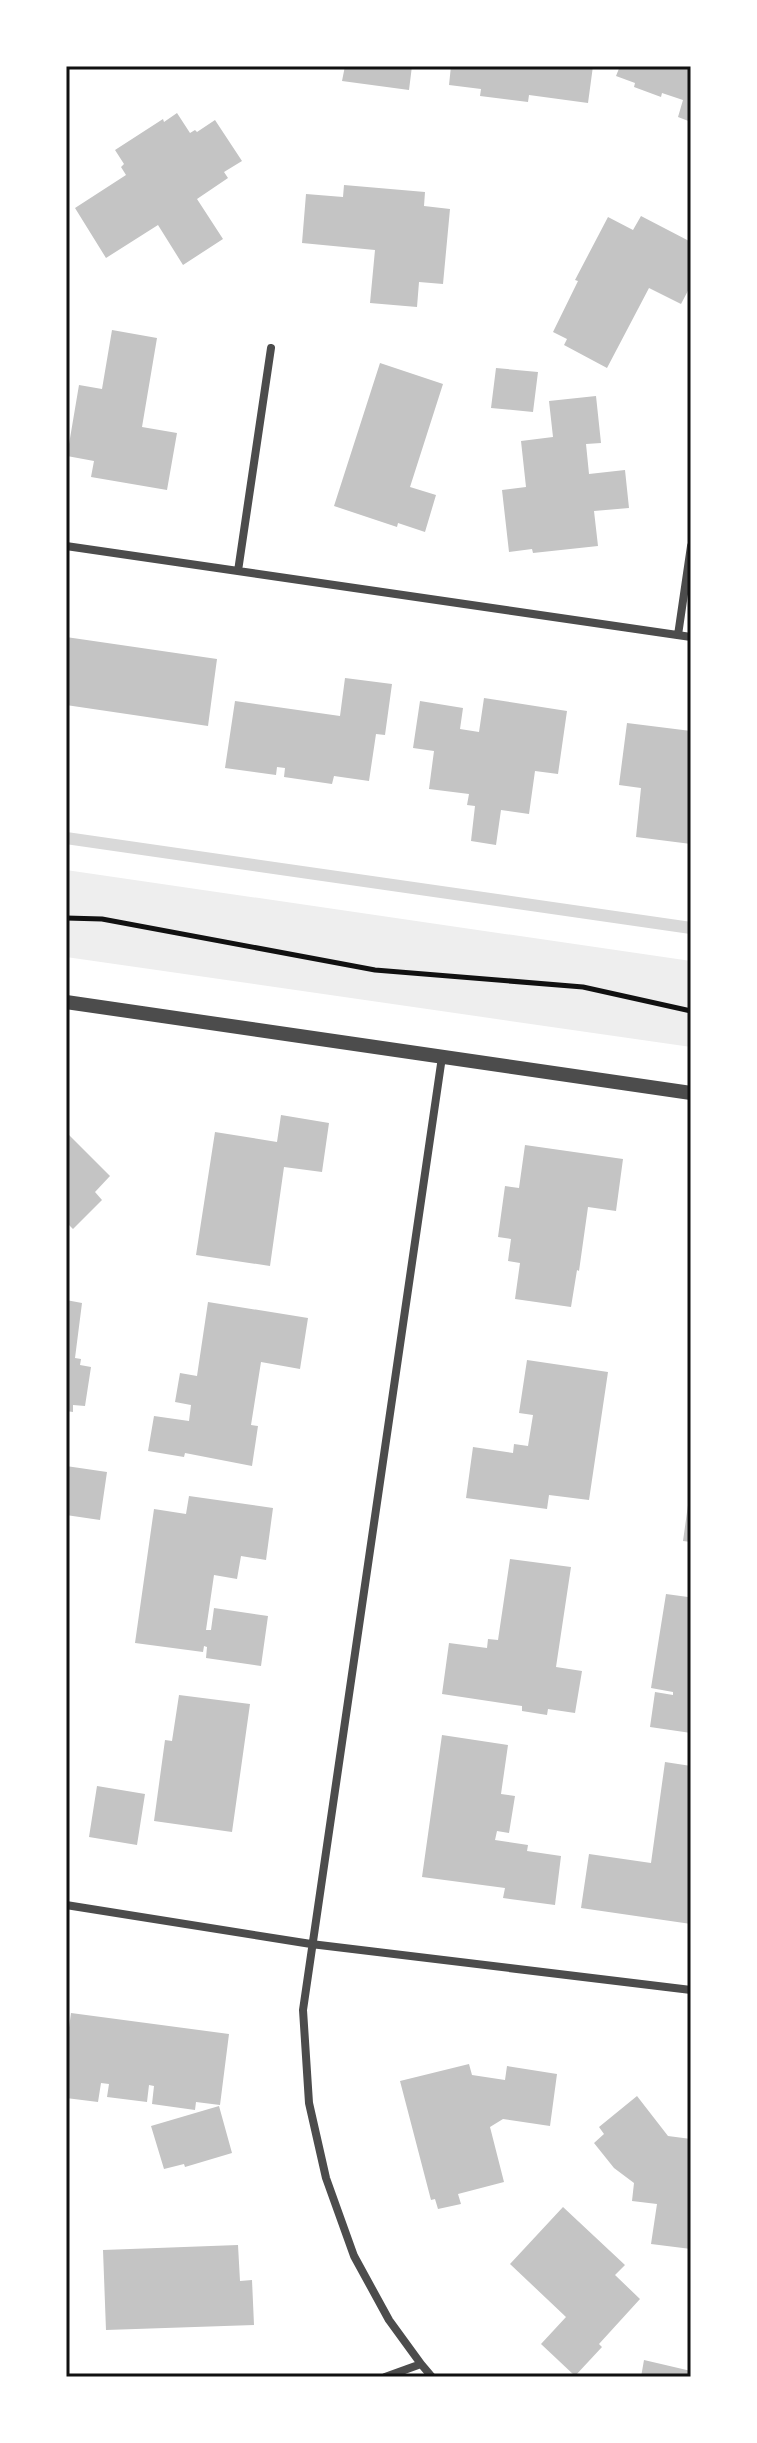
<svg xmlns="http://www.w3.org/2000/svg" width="757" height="2443" font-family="Figtree,sans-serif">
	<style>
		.green { fill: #eee }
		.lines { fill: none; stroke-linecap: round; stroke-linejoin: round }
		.stream { stroke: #d9d9d9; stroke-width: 12 }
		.building { fill: #c4c4c4 }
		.path { stroke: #111; stroke-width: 5 }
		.minor { stroke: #4c4c4c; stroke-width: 8 }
		.tertiary { stroke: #4c4c4c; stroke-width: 14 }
		.neatline { fill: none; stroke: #111; stroke-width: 3 }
	</style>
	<rect width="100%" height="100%" fill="#fff"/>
	<path class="green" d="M66 870 691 961V1047L66 957Z"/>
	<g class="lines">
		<path class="stream" d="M66 838 691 928"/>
	</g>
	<path class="building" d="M345 66H412L409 90 342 81Z
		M451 66H593L588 103 529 95 528 102 480 96 481 89 449 85Z
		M620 66H691V122L678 117 683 100 662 93 661 97 634 87 635 83 616 76Z
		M177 113 190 133 195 130 197 132 215 120 242 161 224 172 228 178 197 199 223 239 183 265 158 225 106 258 75 208 126 175 121 167 124 164 115 150 163 119 164 122Z
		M344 185 425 192 424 206 450 209 443 284 419 282 417 307 370 303 375 250 302 243 306 194 343 197Z
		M641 216 691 242V285L681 304 649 288 607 368 564 345 567 339 553 332 578 281 575 280 608 217 633 230Z
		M112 330 157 338 142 427 177 433 167 490 91 477 94 461 67 456 79 385 102 389Z
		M380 363 443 384 410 487 436 495 425 532 398 523 397 527 334 506Z
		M496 368 538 372 533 412 491 408Z
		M596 396 601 443 586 444 589 474 625 470 629 508 594 511 598 546 533 553 532 549 509 552 502 490 526 487 521 441 553 437 549 401Z
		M66 637 217 659 208 726 66 705Z
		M345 678 392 684 385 735 376 734 369 781 334 776 332 784 284 777 285 768 277 767 276 775 225 768 235 701 340 716Z
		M484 698 567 711 558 774 535 771 529 814 501 810 496 845 471 841 475 806 467 805 469 794 429 789 434 751 413 748 420 701 463 708 460 729 479 732Z
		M627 723 691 731V844L636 837 641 788 619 785Z
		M281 1115 329 1123 322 1172 284 1167 270 1266 196 1255 215 1132 277 1142Z
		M66 1132 110 1176 95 1192 102 1200 73 1229 66 1222Z
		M525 1145 623 1159 616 1211 588 1207 579 1271 577 1270 571 1307 515 1299 520 1263 508 1261 511 1239 498 1237 505 1186 519 1188Z
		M66 1300 82 1303 75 1358 81 1359 80 1365 91 1367 85 1406 73 1405V1412L66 1411Z
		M208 1302 308 1318 300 1369 261 1362 251 1425 258 1426 252 1466 185 1453 184 1457 148 1451 154 1416 189 1421 191 1405 175 1402 180 1373 197 1376Z
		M527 1360 608 1372 589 1500 549 1495 547 1509 466 1498 473 1447 513 1453 514 1444 528 1446 533 1415 519 1413Z
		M66 1466 107 1472 100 1520 66 1515Z
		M189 1496 273 1508 266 1560 241 1556 237 1579 214 1575 206 1630H211L214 1608 268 1616 261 1666 206 1658 207 1647 204 1646 203 1652 135 1643 154 1509 186 1514Z
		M689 1498 691 1499V1542L683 1541Z
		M510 1559 571 1567 556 1667 582 1671 575 1713 548 1709 547 1715 522 1711V1706L442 1694 449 1643 487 1648 488 1639 498 1640Z
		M689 1591H691V1733L650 1727 655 1692 673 1695V1692L651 1688 666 1594 688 1597Z
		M179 1695 250 1704 232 1832 154 1821 165 1740 172 1741Z
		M442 1735 508 1745 501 1794 515 1796 509 1833 497 1831 495 1840 528 1845 527 1851 561 1856 555 1905 503 1898 505 1888 422 1877Z
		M665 1762 691 1766V1924L581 1908 589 1854 651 1863Z
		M97 1786 145 1794 137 1845 89 1837Z
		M71 2013 229 2034 220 2105 196 2102 195 2110 152 2104 154 2086 149 2085 147 2102 107 2097 109 2084 101 2083 98 2102 66 2098V2050Z
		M469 2064 472 2075 505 2080 507 2066 557 2074 550 2126 503 2119 490 2127 504 2182 458 2194 461 2204 438 2209 435 2199 431 2200 400 2081Z
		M637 2096 668 2136 691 2139V2249L651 2244 657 2204 632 2201 634 2183 614 2168 594 2143 604 2134 599 2127Z
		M219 2106 232 2153 185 2167 184 2164 164 2169 151 2126Z
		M563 2207 625 2265 615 2275 640 2299 599 2344 602 2347 575 2376 541 2344 566 2317 510 2264Z
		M238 2245 240 2281 252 2280 254 2325 106 2330 103 2250Z
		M644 2360 691 2371V2377H641Z"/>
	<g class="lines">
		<path class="path" d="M66 918 102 919 375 970 583 987 691 1011"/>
		<path class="minor" d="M66 546 691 637
			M238 571 271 348
			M678 635 691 546
			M66 1905 311 1944 691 1990
			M421 2364 389 2320 354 2256 326 2178 309 2103 303 2010 442 1057
			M385 2377 421 2364 432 2377"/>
		<path class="tertiary" d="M66 1002 691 1093"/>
	</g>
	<rect width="757" height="2443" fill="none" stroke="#ffffff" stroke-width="136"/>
	<rect x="68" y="68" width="621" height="2307" class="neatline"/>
</svg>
